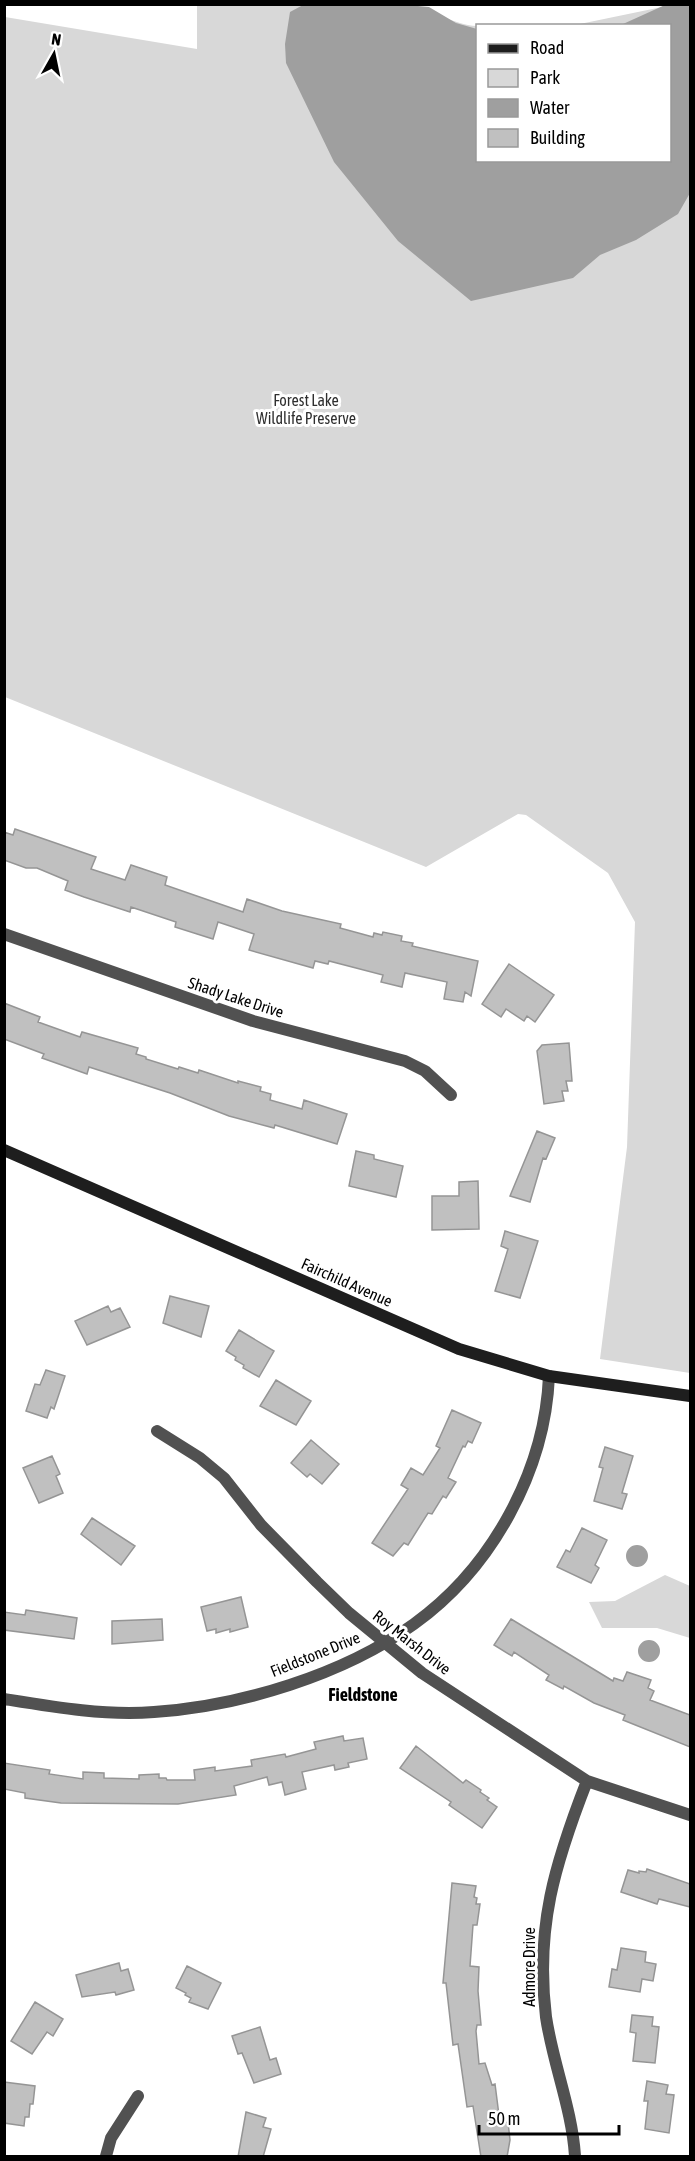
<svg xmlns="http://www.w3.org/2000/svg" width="695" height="2161" font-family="'Asap Condensed',sans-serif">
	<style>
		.green { fill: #d8d8d8 }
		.water { fill: #9f9f9f }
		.building { fill: #c0c0c0; stroke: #959595; stroke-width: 1.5 }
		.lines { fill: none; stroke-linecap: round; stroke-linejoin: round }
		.minor { stroke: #515151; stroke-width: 12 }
		.secondary { stroke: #1e1e1e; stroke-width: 12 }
		.labels { text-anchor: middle; stroke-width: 6; stroke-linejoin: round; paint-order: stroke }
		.park-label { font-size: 16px; fill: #2f2f2f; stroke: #fff }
		.street-label { font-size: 16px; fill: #000; stroke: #fff }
		.neighbourhood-label { font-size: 18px; font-weight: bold; fill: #000; stroke: #fff }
	</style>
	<rect width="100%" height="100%" fill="#fff"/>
	<path class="green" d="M403 4C430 8 453 25 477 26L478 160H670V26L575 25 662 7 664 5H690V1373L600 1359 627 1147 635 922 608 873 526 815 518 814 426 867 5 697V17L197 49V5Z
		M665 1575 690 1586V1638L657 1628H602L589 1602 615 1601Z"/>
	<path class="water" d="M396 4 429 7 456 23 477 29 478 160H670V26L609 25 623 24 665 5H690V193L678 214 636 240 600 255 573 278 471 301 398 241 334 162 286 63 285 44 290 12 303 5Z
		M626 1556a11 11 0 1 1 22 0a11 11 0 1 1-22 0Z
		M638 1651a11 11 0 1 1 22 0a11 11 0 1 1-22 0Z"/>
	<path class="building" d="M15 829 96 857 91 869 125 880 131 865 167 877 165 885 243 912 247 899 282 911 341 924 340 928 373 937 374 933 382 935 383 932 402 936 401 941 413 943 412 946 478 961 471 996 465 992 463 1002 444 999 447 982 405 973 402 987 381 982 383 975 329 961 328 964 315 961 313 968 249 950 254 934 218 922 213 939 175 927 176 922 131 907 130 912 84 897 65 890 68 881 37 868H26L4 860V832L13 835Z
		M509 964 554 995 535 1022 527 1016 524 1021 506 1009 501 1017 482 1004Z
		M4 1003 40 1017 38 1022 80 1037 82 1032 138 1048 136 1054 146 1057V1059L178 1069 179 1067 198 1073 199 1070 238 1083V1081L261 1087 260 1091 271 1094 270 1100 302 1109 304 1100 347 1114 337 1144 275 1125 274 1128 229 1116 170 1093 89 1067 87 1074 42 1058 44 1054 4 1039Z
		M569 1043 572 1081H566L568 1091H562L564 1101 544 1104 537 1051 542 1045Z
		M537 1131 555 1138 546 1159 543 1158 530 1202 510 1196Z
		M356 1151 374 1155V1159L403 1166 396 1197 349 1186Z
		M478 1181 479 1229 432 1230V1196H459V1182Z
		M505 1231 538 1241 520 1298 495 1291 508 1249 501 1246Z
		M170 1296 209 1306 201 1337 163 1323Z
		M108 1306 111 1312 120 1308 130 1327 87 1345 75 1321Z
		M239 1330 274 1351 259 1377 243 1368 244 1365 235 1360 236 1357 226 1351Z
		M46 1370 65 1376 54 1409 51 1407 47 1418 26 1411 35 1384 40 1385Z
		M276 1380 311 1401 296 1425 260 1406Z
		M452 1410 481 1423 472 1443 468 1441 465 1447 463 1446 448 1478 456 1482 446 1498 443 1496 432 1514 428 1513 408 1545 404 1543 393 1556 372 1543 408 1489 401 1485 411 1468 423 1475 440 1448 436 1446Z
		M311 1440 339 1464 322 1484 310 1474 307 1477 291 1463Z
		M605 1447 633 1456 622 1493 627 1494 622 1509 594 1501 603 1468 599 1467Z
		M52 1456 60 1474 56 1476 63 1493 39 1503 23 1468Z
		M92 1518 135 1546 121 1565 81 1534Z
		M582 1528 607 1540 595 1565 599 1568 591 1583 557 1567 566 1550 570 1552Z
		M241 1597 248 1627 230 1632V1629L216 1633V1629L207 1631 201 1607Z
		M26 1610 77 1618 74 1639 4 1630V1612L25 1615Z
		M162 1619 163 1640 112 1644V1621Z
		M511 1619 613 1681 614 1678 623 1681 627 1672 651 1680 648 1688 654 1691 650 1700 690 1715V1747L623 1720 625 1715 594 1703 564 1686 563 1689 546 1680 549 1675 514 1652 512 1656 494 1645Z
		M343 1736 344 1741 363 1738 367 1759 348 1763 349 1767 335 1770 334 1765 302 1772 306 1789 285 1795 282 1782 269 1785 267 1777 234 1786 236 1795 178 1804 61 1803 25 1798V1793L4 1789V1763L50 1770 49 1774 83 1779V1772L104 1773V1778L139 1779V1775L159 1774V1778H166L167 1780H195L194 1770 215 1767V1771L252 1766 251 1760 285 1754 286 1757 316 1749 314 1742Z
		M416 1746 463 1783 466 1780 481 1790 480 1792 489 1798 487 1800 497 1807 482 1828 449 1805 451 1802 400 1768Z
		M647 1869 690 1884V1907L659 1899 657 1904 621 1892 628 1870 639 1873V1871L646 1872Z
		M452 1883 476 1886 474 1897 477 1898 476 1904H480L477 1925H473L470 1966 479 1967 478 1991 481 2025H477L476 2031 479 2064 485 2063 492 2085 495 2084 500 2123 508 2122 510 2140 507 2157H481L473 2106 467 2107 458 2044 453 2045 446 1983H443Z
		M621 1948 646 1952 645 1962 656 1964 653 1981 642 1979 640 1992 609 1987 612 1969 617 1970Z
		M119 1963 121 1971 128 1969 134 1990 116 1995 115 1992 82 1997 76 1975Z
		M187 1966 221 1983 208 2009 189 2002 191 1998 185 1995 186 1993 176 1988Z
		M35 2002 63 2019 53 2036 47 2032 32 2054 11 2041Z
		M632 2015 653 2017 652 2026 659 2027 655 2063 633 2061 636 2033 630 2032Z
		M260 2027 270 2060 276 2058 281 2074 254 2083 242 2053 238 2054 232 2036Z
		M647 2081 668 2085 666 2094 674 2095 669 2133 645 2129 648 2101H644Z
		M4 2082 35 2086 33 2104H30L29 2117H25L24 2126 4 2123Z
		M246 2112 266 2118 263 2127 271 2129 263 2157H238Z"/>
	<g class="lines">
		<path class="minor" d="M4 934 253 1021 405 1061 425 1071 451 1095
			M157 1431 200 1458 224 1478 261 1525 317 1582 349 1613 422 1673 587 1781 690 1815
			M4 1699C53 1707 105 1716 154 1712 241 1706 343 1675 414 1624 492 1568 545 1471 549 1376
			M106 2156 111 2138 138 2096
			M575 2156C572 2109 553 2064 546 2017 535 1928 555 1863 587 1781"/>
		<path class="secondary" d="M4 1150 459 1349 549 1376 690 1396"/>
	</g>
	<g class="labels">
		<g class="park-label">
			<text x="306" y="406">Forest Lake<tspan x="306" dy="18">Wildlife Preserve</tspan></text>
		</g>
		<g class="street-label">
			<text transform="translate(236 997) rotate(18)" y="6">Shady Lake Drive</text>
			<text transform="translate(347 1282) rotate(24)" y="6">Fairchild Avenue</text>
			<text transform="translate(412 1642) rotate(38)" y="6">Roy Marsh Drive</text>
			<text transform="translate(315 1654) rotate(-22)" y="6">Fieldstone Drive</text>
			<text transform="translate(529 1967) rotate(-90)" y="6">Admore Drive</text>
		</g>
		<g class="neighbourhood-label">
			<text x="363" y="1701">Fieldstone</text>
		</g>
	</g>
	<rect width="695" height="2161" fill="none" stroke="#000000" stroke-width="12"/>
	<rect x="476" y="24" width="195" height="138" fill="#ffffff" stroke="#999999" stroke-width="1.5"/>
	<rect x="488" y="44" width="30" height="9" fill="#1e1e1e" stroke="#999999" stroke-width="1.5"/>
	<text x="530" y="54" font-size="18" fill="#000000">Road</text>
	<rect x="488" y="69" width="30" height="18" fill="#d8d8d8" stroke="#999999" stroke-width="1.5"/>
	<text x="530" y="84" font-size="18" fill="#000000">Park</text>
	<rect x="488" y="99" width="30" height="18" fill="#9f9f9f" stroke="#999999" stroke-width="1.5"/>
	<text x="530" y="114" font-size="18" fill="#000000">Water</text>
	<rect x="488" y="129" width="30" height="18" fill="#c0c0c0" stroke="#999999" stroke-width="1.5"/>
	<text x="530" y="144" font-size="18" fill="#000000">Building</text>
	<g transform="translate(54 54) rotate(9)" stroke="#ffffff" stroke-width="4.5" paint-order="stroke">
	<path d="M0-4.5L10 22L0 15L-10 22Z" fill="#000000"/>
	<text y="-9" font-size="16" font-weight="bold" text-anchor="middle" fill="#000000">N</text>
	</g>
	<path d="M479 2125v9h140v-9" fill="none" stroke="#000000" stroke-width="3"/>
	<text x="488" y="2125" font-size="18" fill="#000000" stroke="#ffffff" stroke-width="4.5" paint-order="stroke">50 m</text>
</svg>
